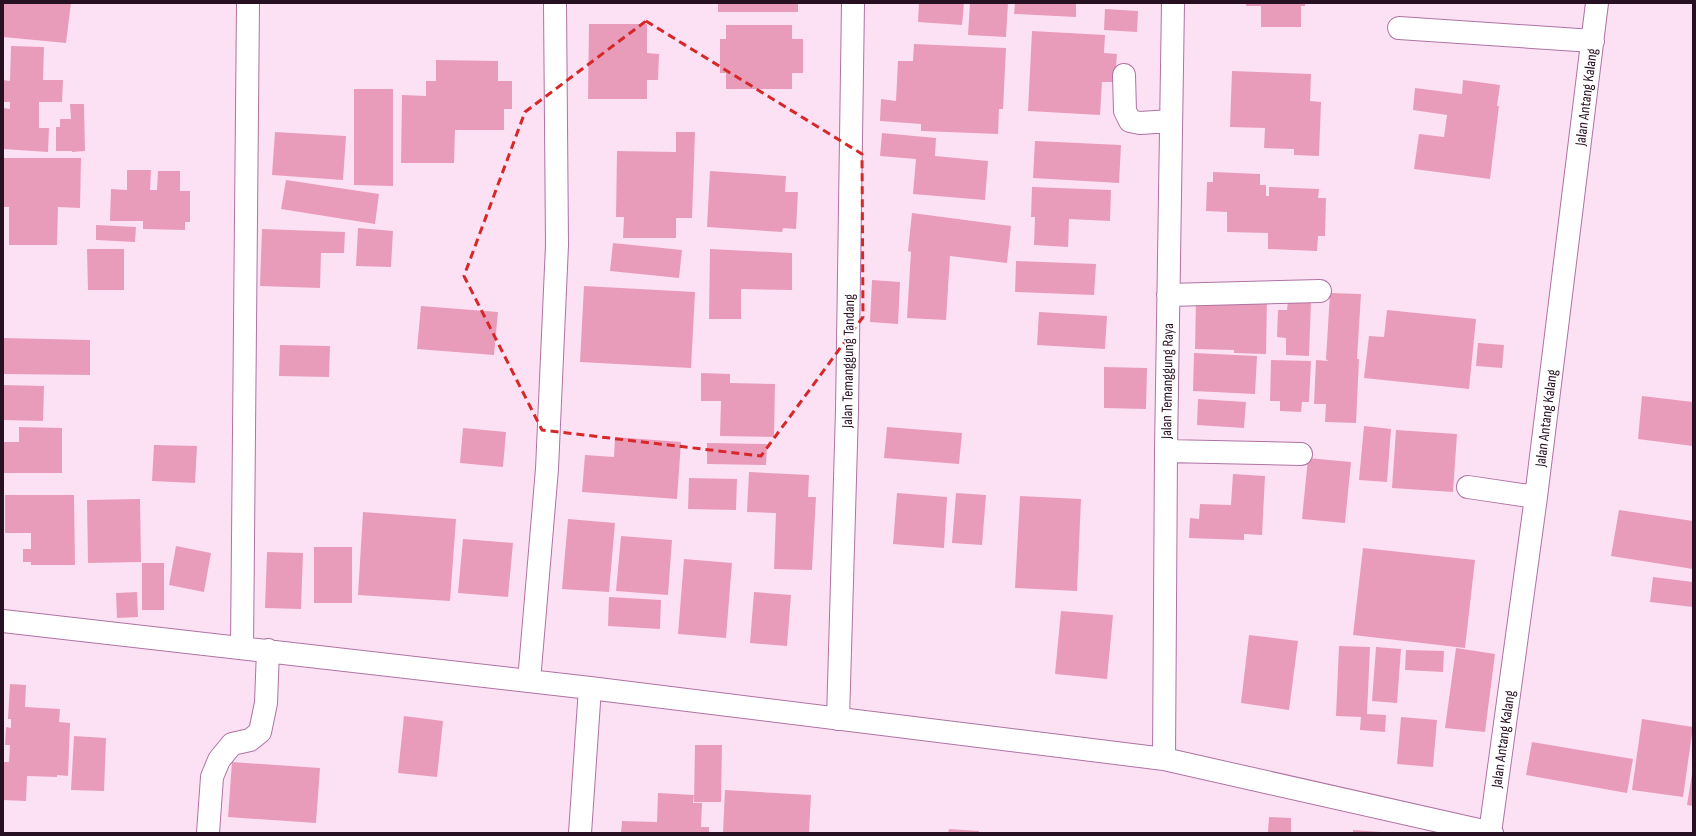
<svg xmlns="http://www.w3.org/2000/svg" width="1696" height="836" font-family="'Sofia Sans Condensed',sans-serif">
	<style>
		.building { fill: #e99cba }
		.lines { fill: none; stroke-linecap: round; stroke-linejoin: round }
		.minor-casing { stroke: #af73a2; stroke-width: 24 }
		.minor { stroke: #fff; stroke-width: 22 }
		.marked { fill: none; stroke: #d62828; stroke-width: 3; stroke-dasharray: 8 5; stroke-linejoin: round }
		.labels { text-anchor: middle; stroke-width: 4; stroke-linejoin: round; paint-order: stroke }
		.street-label { font-size: 15px; fill: #281023; stroke: #fff }
	</style>
	<rect width="100%" height="100%" fill="#fce1f5"/>
	<path class="building" d="M3 3H71L66 43 3 37Z
		M718 3H798V12H718Z
		M919 3H964L962 25 918 22Z
		M970 3H1008L1006 37 968 35Z
		M1015 3H1076V17L1014 14Z
		M1246 3H1305V6H1301V27H1261V6H1246Z
		M1105 9 1138 11 1137 32 1104 30Z
		M589 24H647V53L659 54 658 80H647V99H588Z
		M726 25H792V39H803V73H792V89H726V73H720V39H726Z
		M1032 31 1105 35 1104 53 1117 54 1115 82H1102L1100 115 1028 111Z
		M914 44 1006 48 1003 109H999L998 134 921 131V124L880 121 881 99 896 101 898 61H913Z
		M11 46 44 47 43 80H63L62 102H39V128H49L48 152 3 149V108L10 109V102H3V80L10 81Z
		M436 60 498 61V81H512V109H504V130H455L454 163H401L402 95 426 96V81H436Z
		M1232 71 1311 74 1310 101 1321 102 1319 156 1294 155V149L1264 148 1265 128 1230 127Z
		M1463 80 1500 85 1497 106H1499L1490 179 1414 169 1419 134 1444 137 1447 115 1413 110 1415 88 1462 94Z
		M354 89H393V186L354 185Z
		M70 104H84L85 151 72 152V151H56V127H60V119H71Z
		M275 132 346 136 343 180 272 175Z
		M676 132H695L692 218H676V238H623L624 217H616L617 151 676 152Z
		M882 133 936 138 935 156 988 161 985 200 913 194 916 159 880 156Z
		M1035 141 1121 145 1119 183 1033 178Z
		M3 158H81L80 208 58 207 57 245H9V207H3Z
		M127 170H151L150 190H157L158 171H180V191H190V222H185V230L143 229V221H110L111 189 127 190Z
		M710 171 786 176 785 192H798L796 229 783 228 782 232 707 227Z
		M1213 172 1260 174V185H1266V196H1269V187L1319 189 1318 198H1326L1325 236H1318L1317 251 1268 249V233L1227 232V212L1206 211 1207 182H1213Z
		M286 180 379 194 375 224 281 209Z
		M1032 187 1111 190 1110 221 1069 219 1068 247 1034 245 1035 217H1031Z
		M912 213 1011 226 1007 263 950 256 946 320 907 318 911 252 908 251Z
		M96 225 136 227 135 242 96 240Z
		M358 228 393 231 391 267 356 266Z
		M262 229 345 232 344 253H321L320 288 260 286Z
		M613 243 682 250 679 278 610 271Z
		M87 249H124V290H88Z
		M710 249 792 253V290L741 289V319H709Z
		M1016 261 1096 264 1094 295 1015 292Z
		M872 280 900 282 898 324 870 322Z
		M584 286 695 292 691 368 580 362Z
		M1330 293 1361 294 1357 359H1359L1356 423 1325 422 1326 404H1314L1316 360 1328 361 1326 359Z
		M1267 297 1266 354 1234 353V350L1195 349 1196 300Z
		M1288 301H1311L1309 356 1286 355V338L1277 337 1278 310H1287Z
		M421 306 498 312 494 355 417 349Z
		M1387 310 1476 319 1469 389 1364 378 1369 336 1384 337Z
		M1039 312 1107 316 1105 349 1037 345Z
		M3 338 90 340V375L3 374Z
		M1478 343 1504 345 1502 368 1476 366Z
		M280 345 330 346 329 377 279 376Z
		M1194 353 1257 356 1255 394 1193 391Z
		M1271 360 1311 361 1309 402H1302L1301 412 1280 411V401H1270Z
		M1104 367 1147 368 1146 409 1104 408Z
		M701 373 730 374V383L775 384 774 437 720 436 721 401H701Z
		M3 385 44 386 43 421 3 420Z
		M1642 396 1693 402V446L1638 439Z
		M1198 399 1246 402 1244 428 1197 425Z
		M1364 426 1391 429 1387 482 1359 480Z
		M19 427 62 428V473H3V442H19Z
		M887 427 962 433 959 464 884 458Z
		M463 428 506 432 503 467 460 463Z
		M1396 430 1457 434 1453 492 1392 488Z
		M615 437 681 442 677 499 582 492 585 455 614 457Z
		M707 443 767 444 766 465 707 464Z
		M154 445 197 446 195 483 152 481Z
		M1308 458 1351 462 1345 523 1302 519Z
		M749 472 809 475 808 497H816L812 570 774 569 776 513 747 512Z
		M1233 474 1265 476 1262 535 1244 534V540L1189 538 1190 518 1199 519 1200 504 1231 505Z
		M689 478 737 479 736 510 688 509Z
		M897 493 947 497 944 548 893 544Z
		M956 493 986 495 982 545 952 543Z
		M5 495H74L75 565H31V562H23V549H31V533H5Z
		M1020 496 1081 499 1077 591 1015 588Z
		M140 499 141 562 88 563 87 500Z
		M1619 510 1693 521V569L1611 556Z
		M363 512 456 519 450 601 358 595Z
		M568 519 615 523 609 592 562 589Z
		M621 536 672 540 668 595 616 591Z
		M463 539 513 543 508 597 458 593Z
		M176 546 211 553 204 592 169 585Z
		M314 547H352V603H314Z
		M1363 548 1475 560 1465 648 1353 635Z
		M267 552 303 553 301 609 265 608Z
		M684 559 732 563 726 638 678 634Z
		M142 563H164V610H142Z
		M1653 577 1693 582V607L1650 602Z
		M137 592 138 617 117 618 116 593Z
		M754 592 791 595 787 646 750 643Z
		M609 597 661 600 660 629 608 626Z
		M1061 611 1113 615 1107 679 1055 674Z
		M1249 635 1298 641 1289 710 1241 703Z
		M1339 646 1370 647 1367 714 1386 715 1385 732 1360 730 1361 717 1336 716Z
		M1376 647 1401 649 1397 703 1372 701Z
		M1456 648 1495 654 1485 732 1445 728Z
		M1406 650 1444 651 1443 672 1405 670Z
		M10 684 26 685 25 707 60 709 59 722 70 723 68 776 57 775V777L27 776 26 801 3 800V762H9L10 745H5L6 727 11 728V719H8Z
		M404 716 443 721 437 777 398 773Z
		M1401 717 1437 720 1433 767 1397 764Z
		M1642 719 1693 727 1683 797 1632 790Z
		M74 736 106 738 104 791 71 790Z
		M1532 742 1633 759 1627 793 1526 775Z
		M695 745H722L721 802H694Z
		M232 762 320 768 316 823 228 817Z
		M1692 774H1693V806L1687 805Z
		M725 790 811 795 809 833H723Z
		M658 793 694 795 693 803H702L701 827H709V833H621L622 821 657 822Z
		M1269 817 1291 818V833H1268Z
		M949 829 979 831V833H948Z
		M1353 830 1381 832V833H1353Z"/>
	<g class="lines">
		<g class="minor-casing">
			<path id="minor" d="M1399 28 1593 41
				M1124 75 1125 111 1130 121 1140 123 1171 121
				M1168 295 1320 291
				M1166 451 1301 454
				M1468 487 1536 497
				M3 621 590 688 1164 759 1492 833
				M242 647 248 3
				M529 681 547 469 557 245 555 3
				M838 719 847 410 853 3
				M1164 759 1166 451 1173 3
				M208 833 212 777 219 760 232 744 250 740 260 732 266 703 268 650
				M580 833 590 688
				M1490 833 1536 497 1597 3"/>
		</g>
		<use href="#minor" class="minor"/>
	</g>
	<path class="marked" d="M646 21 862 154 863 317 761 456 542 430 464 276 525 112Z"/>
	<g class="labels">
		<g class="street-label">
			<text transform="translate(1586 97) rotate(-83)" y="5">Jalan Antang Kalang</text>
			<text transform="translate(848 361) rotate(-89)" y="5">Jalan Temanggung Tandang</text>
			<text transform="translate(1167 381) rotate(-89)" y="5">Jalan Temanggung Raya</text>
			<text transform="translate(1546 418) rotate(-83)" y="5">Jalan Antang Kalang</text>
			<text transform="translate(1503 739) rotate(-82)" y="5">Jalan Antang Kalang</text>
		</g>
	</g>
	<rect width="1696" height="836" fill="none" stroke="#281023" stroke-width="8"/>
</svg>
